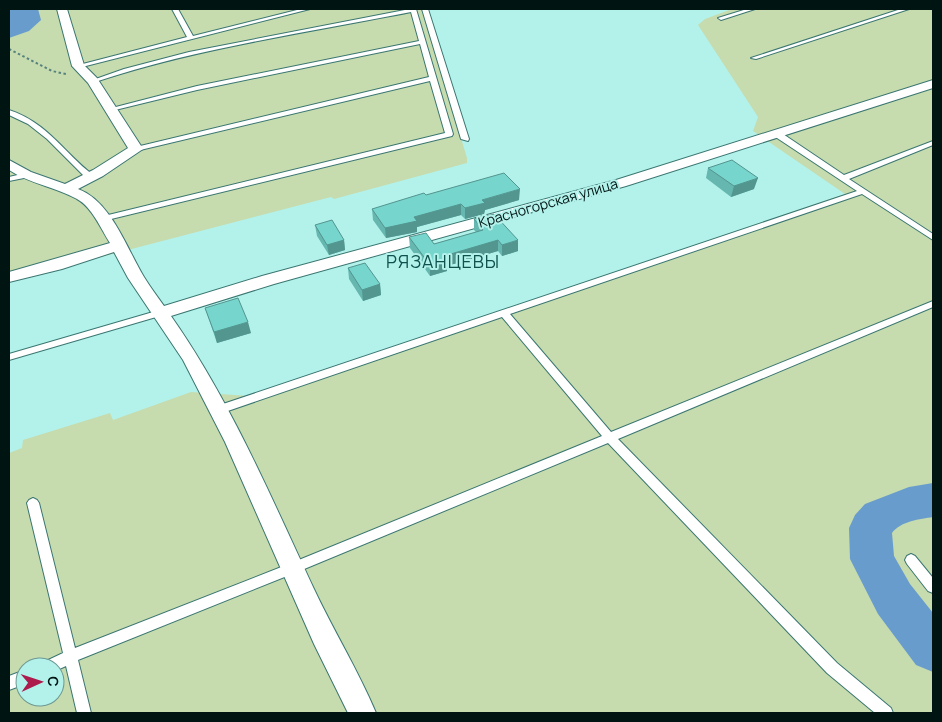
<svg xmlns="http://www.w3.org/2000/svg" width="942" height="722" font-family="Manrope,sans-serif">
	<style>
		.green { fill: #c6dbae; fill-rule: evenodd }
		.water { fill: #689ccd }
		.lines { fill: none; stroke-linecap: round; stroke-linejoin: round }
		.river { fill: #689ccd; fill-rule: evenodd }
		.lane-casing { stroke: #3a7671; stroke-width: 2 }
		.street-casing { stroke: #3a7671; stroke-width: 2 }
		.path { stroke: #58827d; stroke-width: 2; stroke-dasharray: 2.5 2.5; stroke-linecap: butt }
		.lane { fill: #fff; fill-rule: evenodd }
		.street { fill: #fff; fill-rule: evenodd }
		.wall { fill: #65b7af }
		.shaded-wall { fill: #53958f }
		.building { fill: #76d5cc; stroke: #53958f }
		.labels { text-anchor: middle; stroke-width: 4; stroke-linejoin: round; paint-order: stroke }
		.far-street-label { font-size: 14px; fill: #001412; stroke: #b3f2eb }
		.neighbourhood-label { font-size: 18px; letter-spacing: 1px; fill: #0f514d; stroke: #b3f2eb }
	</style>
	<rect width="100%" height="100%" fill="#b3f2eb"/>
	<path class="green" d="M9 9H422L467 158V163L334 199 331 197 9 281Z
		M732 9H933V713H9V453L22 448 23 440 110 413 113 420 191 392 249 396 845 194 753 131 758 117 698 25 705 19ZM25 667H55V697H25Z"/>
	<path class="water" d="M9 9H38L41 20 29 31 9 38Z"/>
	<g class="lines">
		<path class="river" d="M933 483V517C920 519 901 521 892 533L894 556 910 584 933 613V672L916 665 878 614 850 559 849 528 855 515 865 504 909 487Z"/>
		<g class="lane-casing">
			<path id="lane" d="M172 9H178L193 36 301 9H310L78 68 75 66 187 37Z
				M410 9H416L453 134 452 136 103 221 99 219 100 217 445 133 430 81 136 151 132 149 136 147 429 77 420 44 197 90 111 111 108 109 197 86 419 41 411 12C306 33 197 48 95 82L90 81 124 69 189 52Z
				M422 9H428L469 139 468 141 461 139Z
				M747 9H755L721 20 718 18Z
				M901 9H909L756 59 751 58Z
				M9 110C48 123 63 152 93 175V179H87L47 139 28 124 9 115Z
				M774 132H780L844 175 933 141V145L849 179 933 234V240L862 194 510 314 611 432 933 301V307L618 439 837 663 891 708 893 713H875L827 673 608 443 297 572 78 660 91 713H77L66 666 55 671V667H42L44 662 63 653 27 503 29 500 33 498 37 500 39 503 75 648 289 564 602 436 502 317 222 413H214L213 410 214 407 857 191 774 136Z
				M26 173H29V177L9 181V177Z
				M160 310 163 311 165 313 163 315 9 360V354Z
				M911 554 915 556 933 578V593L928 591 907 564 905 560 907 556Z
				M25 670V684L9 690V676Z"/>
		</g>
		<g class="street-casing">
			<path id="street" d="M57 9H67L84 65 97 78 143 149 103 176 78 189C111 201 127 249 144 277 150 287 157 296 164 306L262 276 616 180 933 80V88L626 186 274 284 171 316C230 400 270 495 313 587 333 630 358 670 376 713H348L314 644 225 442 183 360 128 278 114 252 62 269 9 282V272L110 243C101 229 92 207 77 199 56 187 30 184 9 170V160L31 172 65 184 93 170 128 148 88 83 72 66Z"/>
		</g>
		<path class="path" d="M9 49 52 71 66 74"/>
		<use href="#lane" class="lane"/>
		<use href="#street" class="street"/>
	</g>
	<path class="wall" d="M708 168 754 189 731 197 706 178Z
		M426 195 519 200 485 210 484 214 465 219 461 215 417 227V232L386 238 373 220 372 209Z
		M474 219 518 251 502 256 498 251 447 266V271L430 276 410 248 409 237 434 244 476 232 474 230Z
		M315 225 344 240 345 250 329 255 317 236Z
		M348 268 380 284 381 295 363 301 349 279Z
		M205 308 251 333 217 343Z"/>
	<path class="shaded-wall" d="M758 178 754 189 731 197 734 186Z
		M520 189 519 200 485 210 484 214 465 219V208L482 200Z
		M461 204V215L417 227V232L386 238 385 228 414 217Z
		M344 240 345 250 329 255 327 245Z
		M498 240V251L447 266V271L430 276V265L444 256Z
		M518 240V251L502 256V245Z
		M380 284 381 295 363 301 362 290Z
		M248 322 251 333 217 343 214 332Z"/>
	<path class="building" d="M732 160 758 178 734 186 708 168Z
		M504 173 520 189 482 200 485 203 465 208 461 204 414 217 417 221 385 228 372 209 424 193 426 195Z
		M494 214 518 240 502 245 498 240 444 256 447 260 430 265 409 237 426 233 434 244 483 230 474 219Z
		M332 220 344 240 327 245 315 225Z
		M365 263 380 284 362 290 348 268Z
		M238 298 248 322 214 332 205 308Z"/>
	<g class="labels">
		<g class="far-street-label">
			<text transform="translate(548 203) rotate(-16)" y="5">Красногорская улица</text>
		</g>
		<g class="neighbourhood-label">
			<text x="443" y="268">РЯЗАНЦЕВЫ</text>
		</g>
	</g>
	<rect width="942" height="722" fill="none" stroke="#001412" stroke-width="20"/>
	<g transform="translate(40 682) rotate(87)"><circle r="24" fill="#b3f2eb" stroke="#6b9994"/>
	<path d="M0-4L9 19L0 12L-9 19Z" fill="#ad1b4d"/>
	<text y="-8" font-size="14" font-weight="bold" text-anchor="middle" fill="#001412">С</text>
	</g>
</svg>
